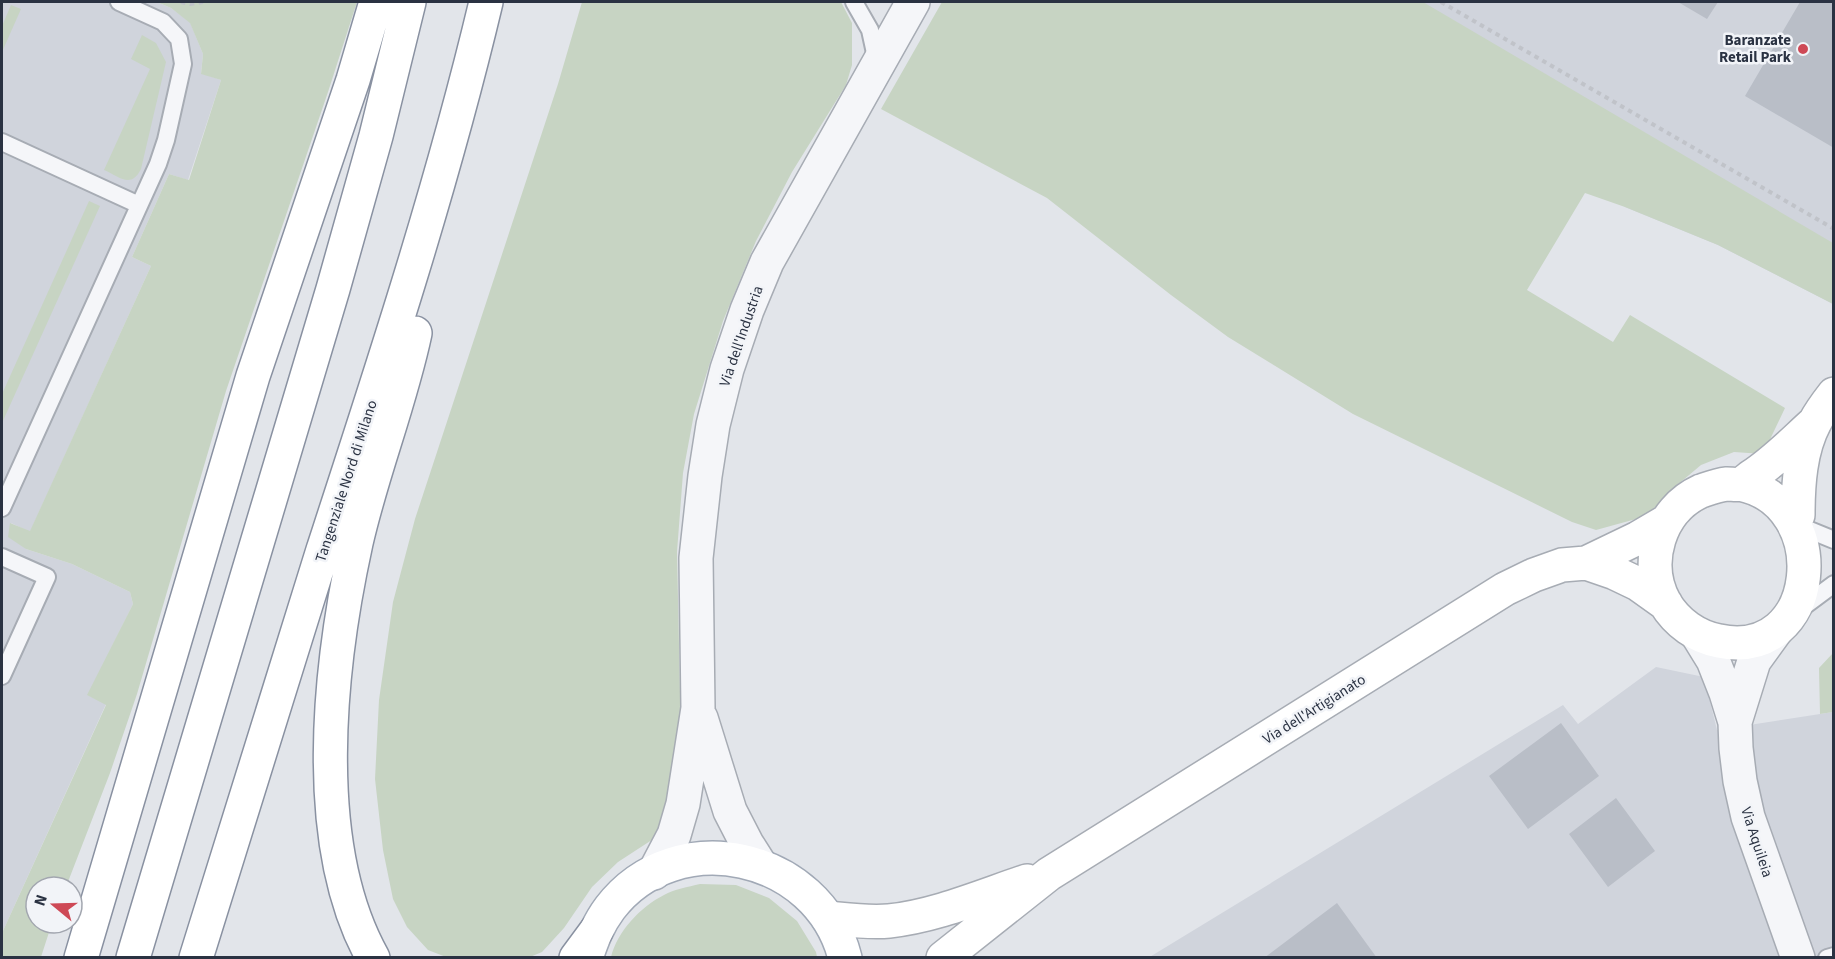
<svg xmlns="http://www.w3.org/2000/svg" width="1835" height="959" font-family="'Source Sans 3',sans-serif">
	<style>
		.built { fill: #d0d4dc }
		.green { fill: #c7d4c3 }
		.building { fill: #b9bec7 }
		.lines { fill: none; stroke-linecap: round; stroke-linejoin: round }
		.service-casing { stroke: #a7acb4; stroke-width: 20 }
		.tertiary-casing { stroke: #a7acb4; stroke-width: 36 }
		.secondary-casing { stroke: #a7acb4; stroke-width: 36 }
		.primary-casing { stroke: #a1a9b6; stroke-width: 36 }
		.motorway-casing { stroke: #8991a1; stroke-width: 36 }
		.path { stroke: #c0c3c9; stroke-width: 4; stroke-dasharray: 4.5 4.5; stroke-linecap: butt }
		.service { stroke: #f5f6f9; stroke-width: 16 }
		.tertiary { stroke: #f5f6f9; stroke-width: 33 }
		.secondary { stroke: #fff; stroke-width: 33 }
		.primary { stroke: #fff; stroke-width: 33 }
		.motorway { stroke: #fff; stroke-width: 33 }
		.poi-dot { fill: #ce4956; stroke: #f2f4f8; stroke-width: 2 }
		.labels { text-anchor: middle; stroke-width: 5; stroke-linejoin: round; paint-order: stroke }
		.poi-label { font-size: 15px; font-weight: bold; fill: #2a3242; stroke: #f2f4f8; text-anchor: end }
		.street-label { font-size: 15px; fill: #2a3242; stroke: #f2f4f8 }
	</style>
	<rect width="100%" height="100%" fill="#e2e5ea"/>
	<path class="built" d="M2 2H157L171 8 190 22 203 54 201 73 221 80 188 180 169 174 132 257 151 266 30 532 11 523 26 549 72 564 130 592 133 604 88 695 106 704 2 933Z
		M1317 2H1833V304L1718 245 1625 207Z
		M1656 667 1704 677 1717 730 1833 712V957L1148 958 1563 705 1578 724Z"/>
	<path class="green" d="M157 2H357L328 92 226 391 137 694 110 773 66 887H36V923H52L41 957H2V933L106 705 87 695 133 604 130 592 72 564 26 549 8 537 10 523 30 531 151 266 132 257 169 174 189 180 221 80 201 74 203 54 190 23 171 8Z
		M582 2H841L852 23V65L846 85 792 172 756 241 723 321 694 414 683 473 677 552 681 738 661 834 618 862 592 887 564 928 542 952 530 957H446L428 950 407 927 393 899 383 850 375 779 379 700 393 602 415 519 558 84Z
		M942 2H1423L1833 243V304L1718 245 1625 207 1585 193 1527 290 1613 342 1630 315 1785 408 1763 454 1734 452 1701 465 1670 491 1647 516 1596 530 1572 522 1353 414 1228 337 1171 295 1047 198 881 109Z
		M11 5 21 9 2 52V26Z
		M142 35 156 43 166 62 141 169C131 189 120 177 104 170L150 69 131 59Z
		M89 201 100 206 2 423V394Z
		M1833 653V712L1820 714 1819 668Z
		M700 884 736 885 769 898 797 921 816 952 817 957H611C617 932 640 907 664 895 674 889 688 887 700 884Z"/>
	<path class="building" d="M1678 2H1718L1707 19Z
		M1800 2H1834V148L1745 96Z
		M1561 723 1599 776 1528 829 1489 776Z
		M1616 798 1655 851 1608 887 1569 834Z
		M1337 903 1377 958H1264Z"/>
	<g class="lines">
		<g class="service-casing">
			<path id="service" d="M854 2 870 30 877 62
				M2 142 139 205
				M2 508 158 164 166 140 183 64 179 39 163 22 119 2
				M1807 529 1834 540
				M2 557 47 577 2 676
				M1799 610 1834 584
				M1827 958 1834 956"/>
		</g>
		<g class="tertiary-casing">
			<path id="tertiary" d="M1697 634 1713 660 1726 693 1735 722 1736 748 1740 781 1748 817 1798 958
				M701 718 730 811 747 844 761 866
				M1735 722 1754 661 1775 632
				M654 873 674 835 683 804 698 708 696 558 705 476 713 425 727 369 747 310 767 262 913 2"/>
		</g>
		<g class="secondary-casing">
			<path id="secondary" d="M1740 484C1835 503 1821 662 1719 641 1697 637 1677 623 1665 603 1643 563 1659 510 1701 491 1710 488 1718 485 1727 484 1732 484 1737 485 1741 484 1745 482 1749 478 1752 476 1775 461 1794 441 1814 423
				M1798 515C1798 485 1800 450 1815 422 1820 412 1827 403 1834 394
				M1586 563 1615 573 1638 584 1666 604
				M828 918C848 920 869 923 889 921 936 916 982 896 1027 881
				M943 958 1049 874 1505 589 1534 575 1562 565 1586 563 1638 538 1667 521"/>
		</g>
		<g class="primary-casing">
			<path id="primary" d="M586 958C592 940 598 924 610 908 676 822 819 853 845 958"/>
		</g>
		<g class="motorway-casing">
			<path id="motorway" d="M81 958 253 376 353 80 376 2
				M133 958 333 289 376 136 409 2
				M196 958C238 822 280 686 323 550 382 369 442 187 486 2
				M373 958C309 844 329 666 356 543 372 472 400 404 415 333
				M576 958 596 931"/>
		</g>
		<path class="path" d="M181 2 190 4 203 2
			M1441 2 1834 229"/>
		<use href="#service" class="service"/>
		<use href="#tertiary" class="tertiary"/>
		<use href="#secondary" class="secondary"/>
		<use href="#primary" class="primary"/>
		<use href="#motorway" class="motorway"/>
	</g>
	<circle class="poi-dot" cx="1803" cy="49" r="6"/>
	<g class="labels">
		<g class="poi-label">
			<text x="1791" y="45">Baranzate<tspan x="1791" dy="17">Retail Park</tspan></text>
		</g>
		<g class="street-label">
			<text transform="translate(741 336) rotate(-71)" y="5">Via dell'Industria</text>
			<text transform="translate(346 481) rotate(-72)" y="5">Tangenziale Nord di Milano</text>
			<text transform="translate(1314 709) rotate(-32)" y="5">Via dell'Artigianato</text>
			<text transform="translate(1757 842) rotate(72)" y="5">Via Aquileia</text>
		</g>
	</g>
	<rect width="1835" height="959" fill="none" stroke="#2a3242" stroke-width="6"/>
	<g transform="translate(54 905) rotate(289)"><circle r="28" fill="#f2f4f8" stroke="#a2a6af" stroke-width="1.5"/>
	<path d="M0-4.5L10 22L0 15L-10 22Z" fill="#ce4956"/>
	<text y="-9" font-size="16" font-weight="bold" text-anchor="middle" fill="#2a3242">N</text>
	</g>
</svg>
